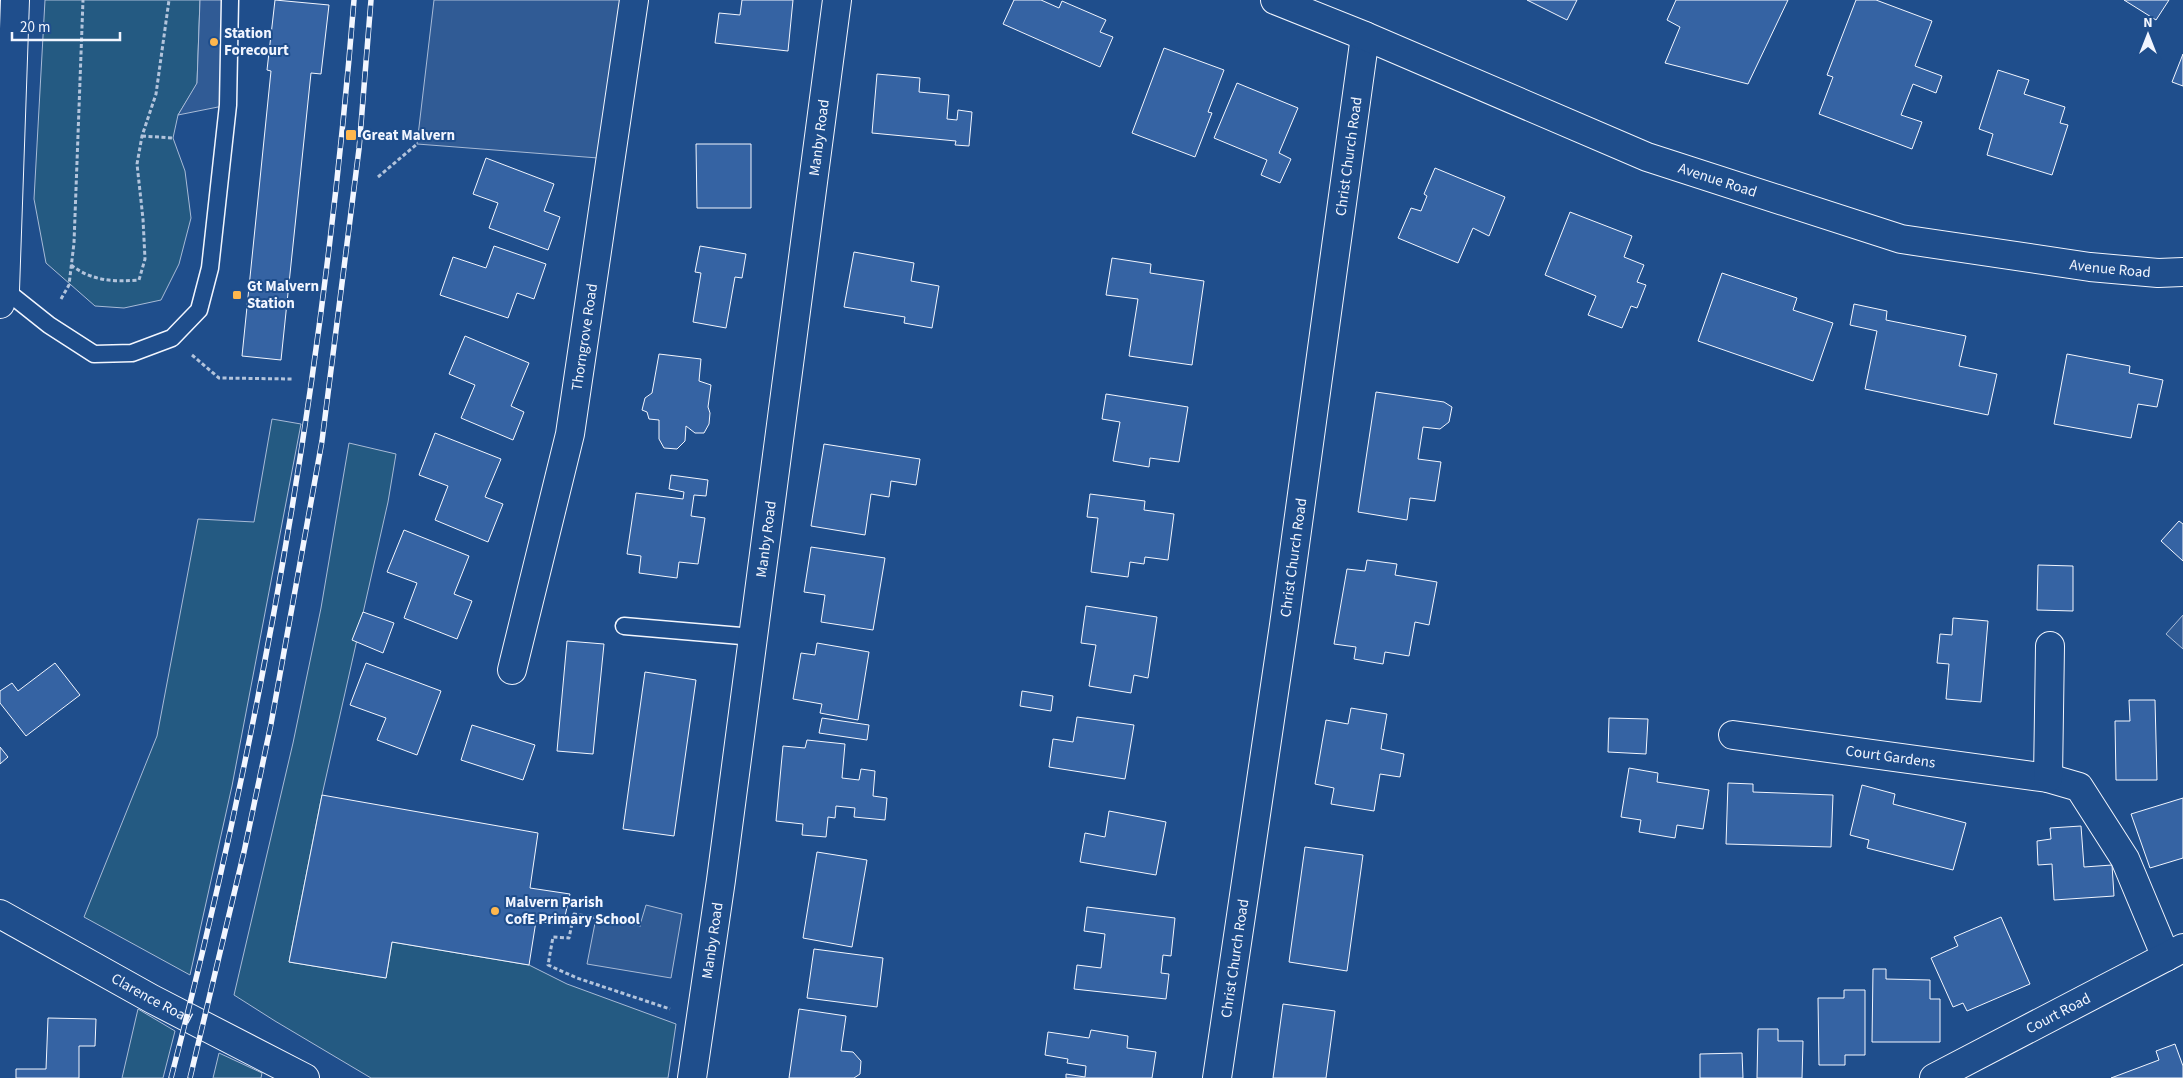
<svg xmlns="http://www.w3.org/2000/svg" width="2183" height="1078" font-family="'Source Sans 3',sans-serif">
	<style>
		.green { fill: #245a82; stroke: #a8bbd7 }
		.parking { fill: #305b95; stroke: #a8bbd7 }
		.building { fill: #3563a3; stroke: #f2f6ff }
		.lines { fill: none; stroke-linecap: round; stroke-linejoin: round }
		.lane-casing { stroke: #f2f6ff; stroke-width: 19 }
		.street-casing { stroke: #f2f6ff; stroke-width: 30 }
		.secondary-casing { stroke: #f2f6ff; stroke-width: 30 }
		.path { stroke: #b3c4dc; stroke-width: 3; stroke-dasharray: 4 2.5; stroke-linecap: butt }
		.lane { stroke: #1f4e8c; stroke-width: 16 }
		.street { stroke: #1f4e8c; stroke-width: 28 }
		.secondary { stroke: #1f4e8c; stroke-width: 28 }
		.rail-casing { stroke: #f2f6ff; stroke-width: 5.5 }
		.rail { stroke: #1f4e8c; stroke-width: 4; stroke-dasharray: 11; stroke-linecap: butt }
		.poi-dot { fill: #ffb74d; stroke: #1f4e8c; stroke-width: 2 }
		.labels { text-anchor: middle; stroke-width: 4; stroke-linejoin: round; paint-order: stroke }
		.poi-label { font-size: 15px; font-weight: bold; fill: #f2f6ff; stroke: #1f4e8c; text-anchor: start }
		.street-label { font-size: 15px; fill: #f2f6ff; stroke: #1f4e8c }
	</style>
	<rect width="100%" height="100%" fill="#1f4e8c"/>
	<path class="green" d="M45 0H200L197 84 178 115 173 138 185 171 191 218 179 264 161 300 124 308 95 306 46 263 34 199Z
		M272 419 301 424 232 786 190 975 84 917 157 736 198 519 254 522Z
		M349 443 396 454 388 502 322 795 289 962 386 978 392 942 529 965 567 984 676 1024 668 1078H371L275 1021 234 995 293 743 321 608Z
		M138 1009 175 1031 163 1078H122Z
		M219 1053 262 1073 261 1078H213Z"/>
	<path class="parking" d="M200 0H230L228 105 178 115 197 83Z
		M434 0H634L611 159 417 144Z
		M2183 615V649L2166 634Z
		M646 905 682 914 671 978 587 964 596 918 640 925Z"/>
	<path class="building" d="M275 0 329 5 321 74 311 73 281 360 242 356 271 71 267 70Z
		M742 0H793L788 51 715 43 719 13 740 15Z
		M1014 0H1041L1059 8 1062 1 1106 20 1100 32 1113 37 1100 67 1003 24Z
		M1527 0H1577L1567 20Z
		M1676 0H1788L1748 84 1665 63 1680 27 1667 20Z
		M1856 0H1876L1932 21 1915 66 1942 76 1936 93 1913 84 1901 115 1922 122 1912 149 1819 114 1833 77 1827 75Z
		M2124 0H2169L2156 20Z
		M1164 48 1224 70 1208 112 1212 113 1195 157 1132 133Z
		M2183 54V86L2172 82Z
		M1998 70 2029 80 2024 94 2065 107 2060 123 2068 125 2052 175 1987 155 1993 134 1979 129Z
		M877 74 920 78 919 92 949 95 947 119 957 120 958 110 972 112 969 146 955 145 956 141 872 133Z
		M1237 83 1298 108 1279 153 1291 159 1280 183 1261 175 1267 160 1214 138Z
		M696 144H751V208H697Z
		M486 158 554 184 544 211 560 217 548 250 489 228 498 203 473 194Z
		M1435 168 1505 197 1489 236 1473 228 1458 263 1398 238 1411 208 1421 211 1427 196 1424 194Z
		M1570 212 1632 236 1624 257 1644 265 1637 282 1646 285 1637 308 1631 306 1622 328 1588 315 1596 296 1545 275Z
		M494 246 546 264 534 299 517 293 508 318 440 295 453 257 486 268Z
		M700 246 746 254 742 278 735 277 726 328 693 322 701 273 695 272Z
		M854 252 914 263 911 281 939 286 932 328 904 323 905 317 844 307Z
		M1112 258 1151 264 1150 273 1204 281 1192 365 1129 356 1138 299 1106 295Z
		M1722 273 1797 298 1793 310 1833 323 1813 381 1698 341Z
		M1854 304 1887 311 1886 320 1966 336 1959 366 1997 374 1988 415 1865 389 1877 331 1850 325Z
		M465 336 529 363 511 406 524 412 513 440 461 418 475 385 449 374Z
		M659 354 701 359 699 381 711 385 708 407 710 413 709 424 704 433H695L686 426 685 441 677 449 664 448 659 439V420L649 419 647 412 642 410 645 398 652 393Z
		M2067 354 2130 366 2129 373 2163 380 2157 407 2138 404 2131 438 2054 424Z
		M1376 392 1444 402 1452 407 1449 422 1440 429 1423 427 1418 459 1441 462 1435 501 1410 498 1407 520 1358 512Z
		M1106 394 1188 407 1179 462 1150 458 1149 467 1113 461 1120 422 1102 419Z
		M435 433 501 459 485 497 503 504 488 542 435 520 448 486 419 475Z
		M824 444 920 459 916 485 891 481 889 497 871 494 865 535 811 526Z
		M671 475 708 480 706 496 694 495 691 516 705 518 698 564 679 562 677 578 639 573 641 556 627 554 636 493 683 499 684 492 669 489Z
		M1090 494 1145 501 1144 510 1174 514 1168 560 1145 557 1144 564 1130 562 1128 577 1091 572 1098 518 1087 517Z
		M2179 521 2183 524V561L2161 541Z
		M404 530 469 556 454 594 472 601 457 639 404 618 417 583 387 572Z
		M811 547 885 558 873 630 821 622 825 595 804 592Z
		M1367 560 1397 564 1395 575 1437 582 1429 625 1415 622 1409 656 1385 652 1383 664 1354 659 1356 647 1334 644 1347 569 1365 571Z
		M2038 565 2073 566V611L2037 610Z
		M1086 606 1157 617 1148 678 1134 675 1131 693 1089 686 1096 645 1081 643Z
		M363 612 394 623 383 653 352 640Z
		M1953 618 1988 621 1981 702 1946 699 1949 664 1937 663 1940 634 1952 635Z
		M567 641 604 644 593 754 557 751Z
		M817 643 869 652 858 720 820 713 822 704 793 699 801 653 815 655Z
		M55 663 80 695 26 736 0 703V691L12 683 18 691Z
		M366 663 441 691 417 755 377 740 386 718 350 705Z
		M645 672 696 680 674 836 623 829Z
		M1022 691 1053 696 1051 711 1020 706Z
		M2129 700H2155L2157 780H2116L2115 721H2130Z
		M1351 708 1387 714 1381 749 1404 754 1400 777 1380 774 1374 811 1331 804 1334 788 1315 784 1326 720 1348 724Z
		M1077 717 1134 725 1125 779 1049 767 1053 739 1073 742Z
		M822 718 869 725 867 740 819 733Z
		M1609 718 1648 719 1646 754 1608 752Z
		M472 725 535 745 523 780 461 760Z
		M807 740 845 744 842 778 859 780 861 769 875 771 873 796 887 798 885 820 854 817 855 808 836 806 835 818 828 817 826 837 802 835 803 824 776 821 783 746 805 748Z
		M0 747 8 757 0 764Z
		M1629 768 1658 773 1657 782 1709 790 1703 829 1677 825 1675 838 1639 832 1641 820 1621 817Z
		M1728 783 1753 784V792L1833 795 1831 847 1726 844Z
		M1862 785 1895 794 1893 804 1966 823 1953 870 1867 848 1869 840 1850 835Z
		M322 795 538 833 530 888 570 894 563 925 536 921 529 965 392 942 386 978 289 962Z
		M2183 798V858L2150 868 2131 814Z
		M1109 811 1166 822 1156 875 1080 862 1085 833 1105 837Z
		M2081 826 2084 867 2112 865 2114 896 2054 900 2052 864 2038 865 2037 841 2051 839 2050 828Z
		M1305 847 1363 855 1347 971 1289 962Z
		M817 852 867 860 852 947 803 938Z
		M1087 907 1175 918 1171 956 1163 955 1161 973 1169 974 1166 999 1074 989 1077 965 1101 968 1105 934 1084 931Z
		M2001 917 2030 984 1967 1011 1963 1003 1953 1007 1931 958 1958 946 1954 937Z
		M814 949 883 958 877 1007 807 998Z
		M1873 969H1886V979L1930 980V999H1940V1042H1872Z
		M1844 990H1865V1055H1845V1065H1819L1818 998H1844Z
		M1283 1004 1335 1011 1326 1078H1273Z
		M799 1009 846 1016 841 1051 853 1052 861 1061 860 1074 854 1078H789Z
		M48 1018 96 1019 95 1046H79V1078H16V1069H46Z
		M1758 1029H1778V1041H1803L1802 1078H1757Z
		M1091 1030 1128 1036 1127 1048 1156 1052 1152 1078H1066V1074L1085 1077 1086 1066 1067 1063 1068 1059 1045 1055 1048 1032 1089 1038Z
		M2175 1044 2183 1066V1078H2111L2159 1060 2156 1051Z
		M1742 1053 1743 1078H1700V1054Z"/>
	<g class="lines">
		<g class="lane-casing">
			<path id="lane" d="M5 290 49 325 94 354 132 353 172 338 199 310 210 268 228 105 230 0
				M624 626 753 637"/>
		</g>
		<g class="street-casing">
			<g id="street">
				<path d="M0 304 5 290 15 0"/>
				<path id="s1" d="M512 670 570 434 634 0"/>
				<path id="s2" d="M1733 735 2048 778 2079 787 2125 859 2166 957"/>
				<path d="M2048 778 2050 646"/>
				<path id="s3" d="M0 914 152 999 305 1078"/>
				<path id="s4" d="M692 1078 721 880 837 0"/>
				<path id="s5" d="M1217 1078 1284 625 1365 36"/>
			</g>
		</g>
		<g class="secondary-casing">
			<g id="secondary">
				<path id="s6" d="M1275 0 1365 36 1647 157 1901 239 2090 267 2158 273 2183 272"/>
				<path id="s7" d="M1934 1078 2183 948"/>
			</g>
		</g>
		<path class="path" d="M142 136 173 138
			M378 177 417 144
			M71 265C92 281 113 282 139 280L145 259 143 219 137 164 142 136 156 94 169 0
			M61 299 69 285 74 243 83 0
			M192 355 219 378 293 379
			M641 925 574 914 569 938 553 937 548 965 577 978 670 1009"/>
		<use href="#lane" class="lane"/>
		<use href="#street" class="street"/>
		<use href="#secondary" class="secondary"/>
		<g class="rail-casing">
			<path id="rail" d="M171 1078C263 725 325 363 354 0
				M190 1078 244 852 271 724 322 441 359 149 371 0"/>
		</g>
		<use href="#rail" class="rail"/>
	</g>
	<g class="poi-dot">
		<circle cx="214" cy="42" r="5"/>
		<rect x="345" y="129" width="12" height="12" rx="2.5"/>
		<rect x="232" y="290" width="10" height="10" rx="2.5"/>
		<circle cx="495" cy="911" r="5"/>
	</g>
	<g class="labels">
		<g class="poi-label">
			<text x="224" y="38">Station<tspan x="224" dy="17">Forecourt</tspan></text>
			<text x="362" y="140">Great Malvern</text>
			<text x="247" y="291">Gt Malvern<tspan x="247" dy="17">Station</tspan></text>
			<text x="505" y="907">Malvern Parish<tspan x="505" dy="17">CofE Primary School</tspan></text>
		</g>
		<g class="street-label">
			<text dy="5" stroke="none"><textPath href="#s4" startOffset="949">Manby Road</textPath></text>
			<text dy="5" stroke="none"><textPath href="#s5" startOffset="931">Christ Church Road</textPath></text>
			<text dy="5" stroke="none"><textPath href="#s6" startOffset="478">Avenue Road</textPath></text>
			<text dy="5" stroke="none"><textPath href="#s6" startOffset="882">Avenue Road</textPath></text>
			<text dy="5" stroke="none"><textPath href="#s1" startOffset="341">Thorngrove Road</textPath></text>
			<text dy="5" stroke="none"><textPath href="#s4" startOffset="544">Manby Road</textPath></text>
			<text dy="5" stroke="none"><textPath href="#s5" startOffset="526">Christ Church Road</textPath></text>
			<text dy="5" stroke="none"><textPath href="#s2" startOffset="159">Court Gardens</textPath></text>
			<text dy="5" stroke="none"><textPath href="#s4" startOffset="139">Manby Road</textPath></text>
			<text dy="5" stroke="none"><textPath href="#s5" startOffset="121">Christ Church Road</textPath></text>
			<text dy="5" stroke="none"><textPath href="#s3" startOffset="174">Clarence Road</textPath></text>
			<text dy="5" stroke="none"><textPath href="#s7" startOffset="140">Court Road</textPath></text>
		</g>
	</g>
	<g transform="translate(2148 35)" stroke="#1f4e8c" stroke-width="4" paint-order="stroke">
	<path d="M0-4L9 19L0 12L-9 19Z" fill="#f2f6ff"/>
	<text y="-8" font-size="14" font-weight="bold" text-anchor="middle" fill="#f2f6ff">N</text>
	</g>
	<path d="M12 32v8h108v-8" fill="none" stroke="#f2f6ff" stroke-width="2.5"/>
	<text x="20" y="32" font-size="15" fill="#f2f6ff" stroke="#1f4e8c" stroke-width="4" paint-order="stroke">20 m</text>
</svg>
